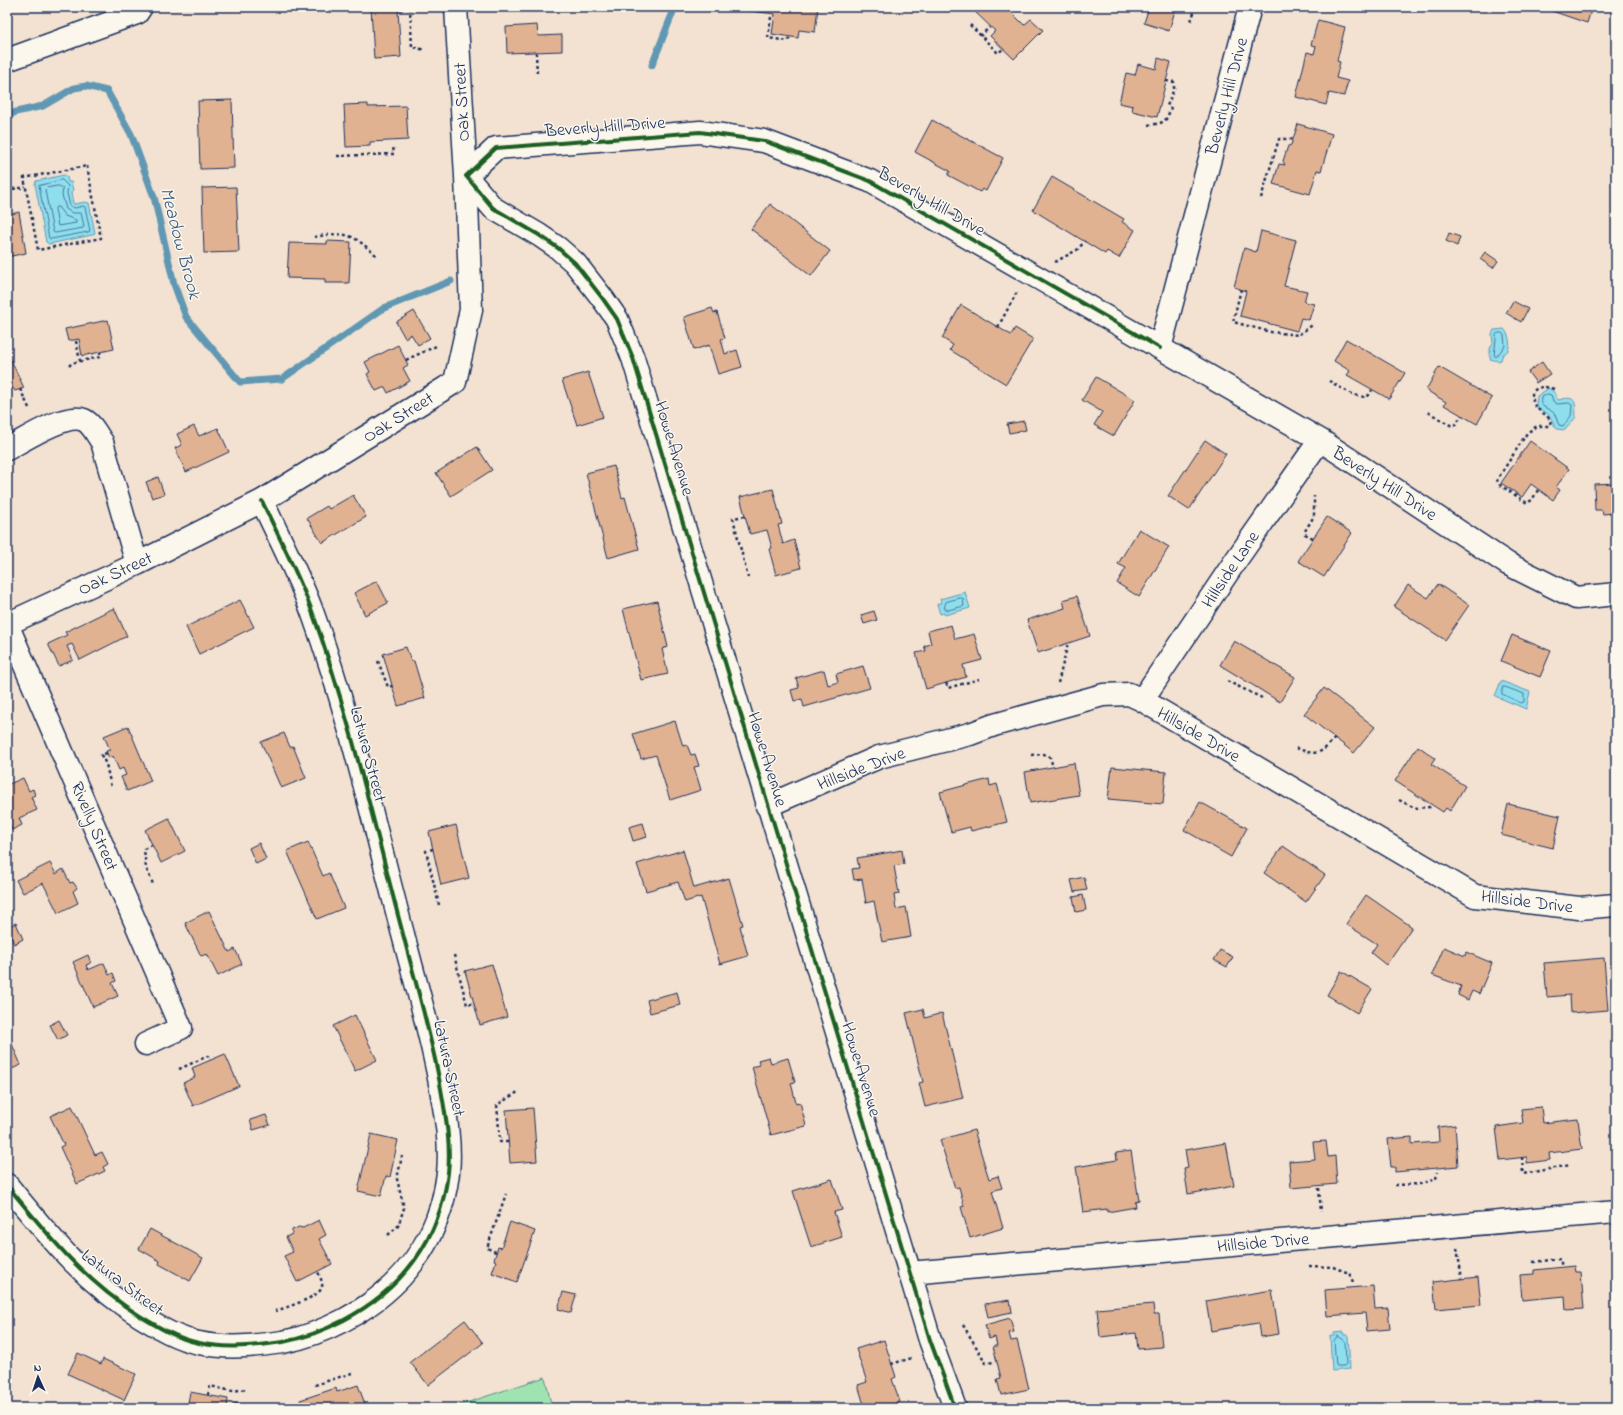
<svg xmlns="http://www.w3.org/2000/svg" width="1623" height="1415" font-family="'Indie Flower',sans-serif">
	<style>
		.green { fill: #9fe4b0; stroke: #5d8a87 }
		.water { fill: #8fdeee; stroke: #6198b4 }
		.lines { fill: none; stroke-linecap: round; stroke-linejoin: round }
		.shore { stroke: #497598; stroke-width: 1 }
		.stream { stroke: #6198b4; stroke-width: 7 }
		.building { fill: #e1b292; stroke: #1b2f5e }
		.minor-casing { stroke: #1b2f5e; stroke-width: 25 }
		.path { stroke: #1b2f5e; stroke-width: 2.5; stroke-dasharray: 3 3; stroke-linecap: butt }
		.minor { stroke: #fbf7ec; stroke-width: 22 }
		.cycleway-casing { stroke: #fbf7ec; stroke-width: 6 }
		.cycleway { stroke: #1b5e20; stroke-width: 4 }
		.labels { text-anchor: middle; stroke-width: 3; stroke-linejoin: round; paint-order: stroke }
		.street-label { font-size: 18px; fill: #1b2f5e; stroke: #fbf7ec }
		.water-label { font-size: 19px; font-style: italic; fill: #385b82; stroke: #fbf7ec }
	</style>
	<rect width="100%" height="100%" fill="#f3e2d1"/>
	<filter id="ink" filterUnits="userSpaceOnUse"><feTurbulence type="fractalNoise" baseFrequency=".025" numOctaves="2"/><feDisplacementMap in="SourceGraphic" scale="8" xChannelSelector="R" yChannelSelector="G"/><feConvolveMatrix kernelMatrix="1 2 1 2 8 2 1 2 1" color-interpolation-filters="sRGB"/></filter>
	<g filter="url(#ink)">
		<path class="green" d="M545 1377 552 1408H451Z"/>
		<path class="water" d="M64 175 67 177 68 182H71L73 190 71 193 73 203 75 204 85 202 89 203 95 233 92 235 49 244 46 242 35 184 36 181Z
			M1504 329C1510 335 1513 351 1503 354L1501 360 1498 361 1490 359V348L1493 344 1492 334 1494 330Z
			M1549 388 1556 394V398L1559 400C1578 394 1575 404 1576 417L1565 430 1557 429C1548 418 1555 416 1539 410L1536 405 1537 396Z
			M965 592 970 608 945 615 944 613 940 614 937 604 941 603 940 599Z
			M1501 681 1530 692 1526 709 1495 696Z
			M1343 1332 1344 1335H1348L1350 1369 1332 1371 1330 1336H1334V1333Z"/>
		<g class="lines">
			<path class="shore" d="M62 180 68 186 67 193 70 206 75 208 83 206 85 207 90 231 88 232 51 239 49 238 39 186Z
				M59 186 63 189 62 195 66 209 72 213H81L84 226 83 228 55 233 53 232 45 190 47 188Z
				M56 207H58L65 216 76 220V223L58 226 55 209Z
				M1498 333H1502L1504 335 1505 346 1496 357 1494 355C1495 348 1496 342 1496 335Z
				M1548 394 1551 395 1553 401 1557 404 1569 403 1572 405 1571 416 1563 426 1559 425C1557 422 1557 418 1555 415 1550 406 1538 410 1541 398Z
				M961 598 963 599 964 606 948 610 944 608 946 602Z
				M1503 687H1505L1524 694V702L1521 703 1502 694Z
				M1338 1336 1345 1341 1346 1364 1344 1366H1337L1336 1365 1334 1341Z"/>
			<path class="stream" d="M652 65 675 7
				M7 116 16 112 43 106 74 88 86 86 107 91 131 134 154 197 174 284 186 317 240 382 282 379 384 308 451 281"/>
		</g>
		<path class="building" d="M371 7H402V11H398L401 57 374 59Z
			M751 7H818L815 32 799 30 798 38 772 34 775 14 750 11Z
			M970 7H1006L1024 25 1031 19 1043 30 1014 59 990 36 995 31Z
			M1149 7H1176L1169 31 1144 23Z
			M1547 7H1592L1587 23 1546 9Z
			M1318 20 1345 27 1337 61 1340 62 1336 78 1348 81 1344 96 1329 93 1326 105 1296 97 1307 52 1314 54 1316 46 1311 45Z
			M537 25 538 36 562 35V51L507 53 506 27Z
			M1158 58 1171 62 1157 117 1132 111 1133 106 1119 103 1126 73 1135 75 1138 64 1156 69Z
			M232 100 234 168 200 169 198 101Z
			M368 104V107L406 106 408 140 370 142V146L346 147 344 105Z
			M932 120 1003 158 986 191 982 189 980 192 948 175 950 171 915 152Z
			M1298 124 1332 134 1321 171 1317 170 1310 194 1273 184 1279 164 1285 165 1283 161 1288 146 1291 145Z
			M1052 177 1124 219 1122 222 1135 230 1119 258 1107 251 1105 254 1033 210Z
			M236 187 239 252 204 253 202 188Z
			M770 204 830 251 811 276 751 229Z
			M19 212 26 253 7 257V215Z
			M1261 231 1296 240 1284 286 1307 291 1304 302 1314 304 1309 320 1301 318 1297 331 1240 316 1246 291 1234 287 1244 248 1256 252Z
			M1449 233 1460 237 1457 246 1446 241Z
			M327 241 351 242 349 283H325V279L287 278 289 243 327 244Z
			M1485 252 1498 261 1493 268 1480 259Z
			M1513 301 1528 309 1521 322 1506 313Z
			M961 305 1011 335 1015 328 1033 339 1006 384 950 350 953 345 942 338Z
			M712 308 714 313 717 312 725 338 721 339 725 354 737 350 742 367 718 374 709 345 694 350 684 317Z
			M414 311 430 338 418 345 411 334 405 338 396 322Z
			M108 320 114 349 82 356 79 339 68 341 65 329Z
			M1346 339 1405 373 1389 399 1347 375 1350 371 1334 361Z
			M398 345 408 365 403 368 410 381 388 393 385 387 376 391 367 374 370 372 365 362Z
			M11 360 24 388 15 391 13 388 7 391V361Z
			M1542 362 1550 374 1536 383 1528 372Z
			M1439 367 1492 398 1477 424 1444 405 1446 402 1426 390Z
			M588 372 603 417 577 425 562 380Z
			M1096 377 1135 400 1114 436 1094 425 1102 412 1082 400Z
			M1024 421 1026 430 1009 433 1007 424Z
			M194 426 199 436 218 428 229 452 186 472 175 448 182 445 177 434Z
			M1205 440 1226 454 1189 510 1168 496Z
			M1530 441 1569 469 1556 487 1560 490 1553 500 1531 484 1522 497 1501 483Z
			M477 447 492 470 451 496 436 473Z
			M614 466 622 498 625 497 639 549 608 558 586 473Z
			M158 477 164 494 152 498 146 482Z
			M1616 483V524H1614V513L1603 514 1602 510H1595L1594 484Z
			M773 489 782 524 778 525 783 544 794 540 801 568 776 575 769 549 772 548 767 530 750 534 740 497Z
			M353 495 366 517 322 543 307 518 327 506 329 509Z
			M1327 517 1352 533 1324 577 1298 561Z
			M1139 529 1169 547 1139 597 1117 583 1126 568 1118 564Z
			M377 581 388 603 365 615 354 593Z
			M1438 584 1469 605 1445 640 1394 607 1408 585 1428 598Z
			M1077 596 1090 636 1038 653 1027 620 1065 608 1063 600Z
			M240 600 254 627 199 654 186 627Z
			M657 601 668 647 662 649 668 674 641 680 623 609Z
			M114 608 127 636 80 660 72 644 67 646 73 660 59 666 48 644 67 635 65 632Z
			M874 611 877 620 864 624 861 615Z
			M951 625 955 639 974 634 982 660 963 665 966 677 926 689 916 653 926 651 924 646 931 644 928 631Z
			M1512 635 1551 651 1540 677 1501 661Z
			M1234 641 1295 677 1280 702 1220 665Z
			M406 647 411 661H414L425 698 398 706 383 654Z
			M863 666 870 688 804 707 802 699 794 701 791 690 799 688 796 678 824 670 828 685 838 682 836 674Z
			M1324 688 1375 727 1354 753 1304 714Z
			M675 721 683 746 687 745 691 755 695 754 699 766 694 767 701 790 670 800 656 755 641 759 633 734Z
			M128 726 151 781 127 791 121 777 126 775 123 768 119 770 113 756 109 758 106 751 110 750 104 736Z
			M284 733 290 747 293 746 306 778 281 788 261 742Z
			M1418 746 1435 758 1431 764 1465 786 1450 811 1446 808 1443 812 1395 781Z
			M1074 763 1079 795 1030 803 1025 772Z
			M1112 767 1166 772 1163 804 1108 799Z
			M23 778 29 791 33 789 35 795 31 797 37 810 19 818 22 825 12 830 7 818 10 815 7 808V785Z
			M989 779 990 786 997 784 1007 822 971 831 970 827 951 832 940 792Z
			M1200 802 1247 828 1231 857 1184 830Z
			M1508 804 1560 816 1553 848 1501 835Z
			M1612 809H1616V842Z
			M169 818 185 851 161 863 145 830Z
			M643 823 647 837 633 841 629 827Z
			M456 825 469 878 441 885 429 832Z
			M308 842 323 876 329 873 344 908 317 919 287 851Z
			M259 843 266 859 256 864 249 848Z
			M1283 846 1325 875 1306 902 1264 873Z
			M683 850 694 888 729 878 743 925 740 926 748 956 720 964 701 897 685 902 678 882 646 891 637 864Z
			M902 850 904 864 894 866 899 894 894 895 896 909 906 907 911 937 882 942 874 901 866 903 862 879 854 880 852 869 859 868 857 858Z
			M50 863 56 874 63 869 70 883 73 882 77 888 73 891 78 903 58 913 43 883 23 893 16 880Z
			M1084 877 1087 890 1074 892 1071 880Z
			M1083 895 1086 910 1076 912 1073 897Z
			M1366 895 1412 927 1386 965 1371 953 1377 944 1346 924Z
			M209 911 229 952 235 949 242 964 218 976 207 954 201 956 185 923Z
			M16 923 23 939 14 944 7 927Z
			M1444 947 1465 956 1466 952 1492 963 1479 994 1472 991 1468 1000 1458 995 1461 986 1432 975Z
			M1220 950 1233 957 1227 967 1214 960Z
			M88 955 91 963 86 965 88 970 104 963 109 975 113 973 116 981 112 983 118 996 93 1007 73 962Z
			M1604 958 1608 1010 1571 1013 1570 995 1547 997 1544 963Z
			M492 964 507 1017 480 1025 465 971Z
			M1341 971 1372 989 1357 1013 1327 995Z
			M677 992 680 1005 650 1013 647 1000Z
			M923 1009 925 1018 942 1013 963 1098 925 1107 919 1083 923 1082 906 1013Z
			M355 1015 377 1060 355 1071 333 1026Z
			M59 1020 67 1035 58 1040 50 1025Z
			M11 1042 21 1065 7 1071V1043Z
			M225 1054 239 1086 193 1106 183 1083 195 1077 192 1068Z
			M769 1057 771 1063 788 1058 795 1082 791 1083 796 1103 800 1102 806 1126 771 1135 752 1067 760 1065 758 1060Z
			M72 1106 95 1155 102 1152 108 1164 103 1167 105 1171 77 1184 60 1147 64 1145 50 1116Z
			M1541 1107 1543 1123 1578 1119 1582 1149 1549 1153 1550 1160 1527 1163V1157L1500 1160 1496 1127 1523 1123 1521 1109Z
			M533 1108 537 1161 510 1163 506 1110Z
			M266 1115 270 1125 253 1130 250 1120Z
			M1455 1125 1458 1166 1395 1172V1167H1391L1388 1139 1412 1137V1144L1439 1142 1438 1127Z
			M974 1130 989 1179 998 1176 1002 1188 992 1191 1003 1228 970 1238 961 1207 964 1206 959 1187 955 1188 940 1140Z
			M371 1134 398 1140 390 1177 386 1176 381 1196 358 1191Z
			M1326 1141 1328 1157 1335 1156 1337 1184 1291 1188 1289 1161 1315 1159 1313 1142Z
			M1226 1143 1234 1186 1188 1194 1184 1168 1188 1167 1185 1150Z
			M1131 1151 1139 1201 1135 1202 1136 1207 1107 1212V1209L1083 1212 1076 1167 1117 1160 1116 1153Z
			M832 1179 842 1210 834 1212 842 1237 811 1247 793 1191Z
			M319 1220 326 1235 319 1239 332 1264 297 1282 284 1256 293 1252 286 1237 292 1234V1230L299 1227 303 1228Z
			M510 1222 535 1231 517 1282 492 1273 496 1261 494 1260 498 1247 501 1248Z
			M150 1229 203 1258 190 1281 159 1264 160 1261 139 1249Z
			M1574 1266 1575 1272H1581L1584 1309 1566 1310 1565 1296 1522 1300 1520 1275 1534 1274V1270Z
			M1478 1277 1481 1305 1436 1309 1433 1282Z
			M1373 1286 1375 1309 1388 1308 1390 1329 1367 1331 1365 1313 1327 1316 1325 1290Z
			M1272 1290 1279 1334 1260 1337 1258 1323 1211 1331 1206 1301Z
			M563 1292 576 1295 571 1313 558 1309Z
			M1010 1300 1012 1312 988 1317 985 1304Z
			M1153 1304 1154 1314H1159L1162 1347 1138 1349 1136 1333 1100 1337 1097 1309Z
			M1010 1318 1014 1332 1009 1333 1011 1341 1017 1340 1029 1389 1001 1395 997 1379 1001 1378 993 1346H997L995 1337 989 1339 985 1325Z
			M465 1320 483 1343 428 1385 410 1362Z
			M884 1340 896 1377 892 1379 900 1402 880 1408H876L875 1405 865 1408 858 1385 867 1382 856 1349Z
			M78 1353 101 1364 103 1359 136 1374 124 1400 68 1374Z
			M358 1385 366 1407 364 1408H303L300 1400 336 1388 337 1392Z
			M190 1392 228 1399 227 1408H187Z
			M233 1403 251 1407V1408H232Z"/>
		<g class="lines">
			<g class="minor-casing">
				<path id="minor" d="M1250 7 1160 348 1320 440 1508 564 1576 598 1616 594
					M7 60 137 13 141 7
					M7 449C24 440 66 412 84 420 92 424 97 435 102 442L137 564
					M7 624 137 564 262 501 455 382 471 310 466 176 456 7
					M7 624 181 1028 146 1044
					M1142 700 1234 563 1320 440
					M767 806 879 757 970 734 994 725 1103 695 1129 694 1142 700 1475 896 1579 908 1616 905
					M7 1185C48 1235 84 1281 140 1316 158 1327 178 1339 199 1343 227 1349 255 1346 283 1342 304 1338 325 1330 344 1320 402 1289 440 1240 448 1173 451 1145 446 1117 441 1089 432 1038 417 988 404 938 375 830 351 719 313 614 299 575 279 538 262 501
					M909 1273 1616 1212
					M955 1408 930 1340 921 1310 633 358 617 319 603 299 575 263 558 248 539 235 493 208 466 176 496 148 700 132 764 141 870 181 1160 348"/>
			</g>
			<path class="path" d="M410 7 412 47 425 50
				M771 17 768 38 788 41 790 37
				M1191 21 1196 7
				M970 25 998 53 1003 49
				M980 36 990 27
				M536 52 537 75
				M1166 81 1174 82V89L1167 106
				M1148 125C1164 123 1166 123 1171 107
				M337 156 394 154 393 147
				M87 166 101 238 38 250 24 178Z
				M7 190 26 187
				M1261 198 1279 139H1293
				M314 237C348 231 352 234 377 256
				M1055 262 1077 250 1085 241
				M1241 289 1233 322 1271 332 1298 335 1314 324
				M998 327 1017 292
				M76 341 80 361
				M406 360 436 346
				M69 366 72 363 100 357V352
				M1329 381C1337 385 1360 402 1369 395 1369 395 1372 390 1372 390
				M20 389 30 410
				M1428 412 1452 426 1455 425 1462 415
				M1538 490 1532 500 1527 503 1500 485 1497 480 1527 433 1537 426H1549L1551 421C1541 407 1533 414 1532 392 1539 386 1545 386 1554 389
				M745 516 733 518 748 578
				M1313 538 1305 534V531L1314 516V496
				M378 661 388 687 392 686
				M1227 681 1262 698
				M946 683 948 688 979 679
				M1058 683 1068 643
				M1296 748C1317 756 1320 755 1335 738
				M107 753 101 755 106 764 111 787
				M1031 755 1044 754 1050 757 1053 767
				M1399 800 1415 808 1430 807 1432 805
				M152 845 144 849 146 868 153 884
				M433 849 426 851 439 905
				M454 955 467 1005 474 1003
				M179 1069 208 1056 210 1060
				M508 1142H500L497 1105 518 1092
				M1522 1157 1523 1174 1570 1165
				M1395 1185 1420 1184 1436 1179 1437 1172
				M1319 1188 1321 1212
				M388 1235 398 1226 404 1208 397 1179 402 1156
				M1457 1248 1462 1279
				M496 1252 487 1248 506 1194
				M1533 1262 1560 1259 1562 1267
				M1309 1266 1333 1267 1349 1273 1353 1282
				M275 1311C285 1308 320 1297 322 1287 323 1282 320 1277 318 1272
				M963 1325 986 1363 994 1362
				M891 1364 912 1358
				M315 1385 352 1373
				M208 1395 210 1386 232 1391 248 1389"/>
			<use href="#minor" class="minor"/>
			<g class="cycleway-casing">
				<path id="cycleway" d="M7 1185C48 1235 84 1281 140 1316 158 1327 178 1339 199 1343 227 1349 255 1346 283 1342 304 1338 325 1330 344 1320 402 1289 440 1240 448 1173 451 1145 446 1117 441 1089 432 1038 417 988 404 938 375 830 351 719 313 614 299 575 279 538 262 501
					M955 1408 930 1340 921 1310 633 358 617 319 603 299 575 263 558 248 539 235 493 208 466 176 496 148 700 132 764 141 870 181 1160 348"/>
			</g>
			<use href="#cycleway" class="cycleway"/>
		</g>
	</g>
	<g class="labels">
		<g class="street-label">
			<text transform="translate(1226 96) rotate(-75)" y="6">Beverly Hill Drive</text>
			<text transform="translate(461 102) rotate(-93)" y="6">Oak Street</text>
			<text transform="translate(605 126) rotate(-4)" y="6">Beverly Hill Drive</text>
			<text transform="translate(932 201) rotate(30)" y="6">Beverly Hill Drive</text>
			<text transform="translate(398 417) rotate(-32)" y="6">Oak Street</text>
			<text transform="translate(675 448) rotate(73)" y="6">Howe Avenue</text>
			<text transform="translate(1385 483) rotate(33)" y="6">Beverly Hill Drive</text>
			<text transform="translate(1230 569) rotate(-56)" y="6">Hillside Lane</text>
			<text transform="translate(115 573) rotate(-25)" y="6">Oak Street</text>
			<text transform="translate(1199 734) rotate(30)" y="6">Hillside Drive</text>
			<text transform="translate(369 754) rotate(75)" y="6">Latura Street</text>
			<text transform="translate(768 759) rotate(73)" y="6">Howe Avenue</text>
			<text transform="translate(861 768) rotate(-21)" y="6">Hillside Drive</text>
			<text transform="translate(95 826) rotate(67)" y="6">Rivelly Street</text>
			<text transform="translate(1527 901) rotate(7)" y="6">Hillside Drive</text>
			<text transform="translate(450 1068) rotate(78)" y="6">Latura Street</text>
			<text transform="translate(862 1069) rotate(73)" y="6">Howe Avenue</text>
			<text transform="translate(1263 1242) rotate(-5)" y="6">Hillside Drive</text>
			<text transform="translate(123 1282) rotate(37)" y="6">Latura Street</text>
		</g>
		<g class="water-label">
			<text transform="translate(182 243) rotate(75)" y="7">Meadow Brook</text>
		</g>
	</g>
	<rect width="1623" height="1415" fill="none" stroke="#fbf7ec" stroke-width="24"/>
	<rect x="12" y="12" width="1599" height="1391" fill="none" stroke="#1b2f5e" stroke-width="1.5" filter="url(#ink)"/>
	<g transform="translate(38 1377) rotate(357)" stroke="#fbf7ec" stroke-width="3" paint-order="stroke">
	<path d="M0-3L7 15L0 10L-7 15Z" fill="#1b2f5e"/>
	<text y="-6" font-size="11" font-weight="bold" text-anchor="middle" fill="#1b2f5e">N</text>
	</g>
</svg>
